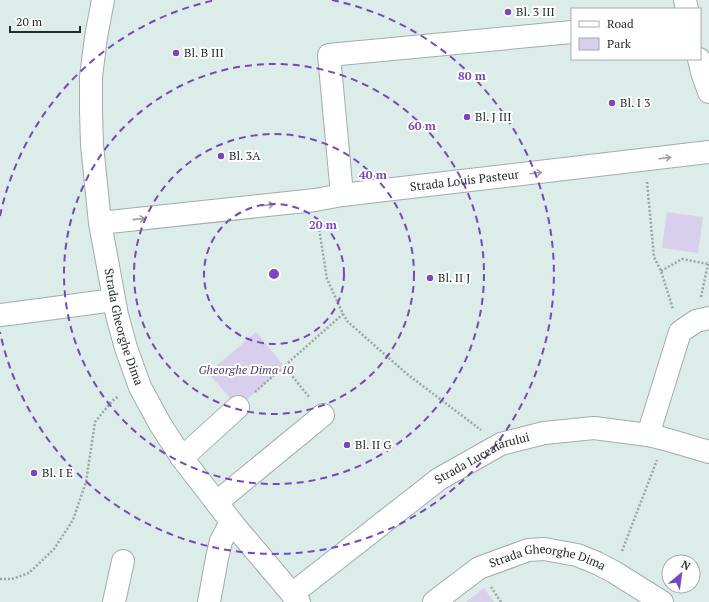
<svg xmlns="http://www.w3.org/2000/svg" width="709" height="602" font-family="'PT Serif',serif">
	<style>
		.green { fill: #d8cfec }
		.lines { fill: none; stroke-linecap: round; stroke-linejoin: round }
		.minor-casing { stroke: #9faeaa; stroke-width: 24 }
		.path { stroke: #9aa6a3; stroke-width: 2.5; stroke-dasharray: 2 2; stroke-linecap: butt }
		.minor { stroke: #fff; stroke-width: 22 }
		.oneway { stroke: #9da09f }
		.ring { fill: none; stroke: #7846be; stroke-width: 2; stroke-dasharray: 7 5 }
		.poi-dot { fill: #7846be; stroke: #fff; stroke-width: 1.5 }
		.labels { text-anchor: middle; stroke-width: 4; stroke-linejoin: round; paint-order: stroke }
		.poi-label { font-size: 12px; fill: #252b29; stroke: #fff; text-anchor: start }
		.street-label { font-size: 12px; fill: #252b29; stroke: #fff }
		.park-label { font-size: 12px; font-style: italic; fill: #4f3f6d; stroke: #fff }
		.centre { fill: #7846be; stroke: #fff; stroke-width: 2 }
		.ring-label { font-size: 12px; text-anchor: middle; font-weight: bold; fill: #7846be; stroke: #fff; stroke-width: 4; stroke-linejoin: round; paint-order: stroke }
	</style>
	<rect width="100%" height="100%" fill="#dcece8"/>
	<path class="green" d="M667 212 703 217 698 253 662 248Z
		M256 332 285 367 238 407 208 373Z
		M484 588 494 602H466Z"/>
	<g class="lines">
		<g class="minor-casing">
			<g id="minor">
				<path id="s1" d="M103 0 96 37 91 77V111L92 145 100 223 117 315 126 348 140 387 160 424 182 458 233 524 299 602"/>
				<path d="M685 0 687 9"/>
				<path d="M699 59 702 72 709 92"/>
				<path d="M342 195 329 55 572 32"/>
				<path id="s2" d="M100 223 315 200 342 195 709 152"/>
				<path d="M0 315 9 314 114 300"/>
				<path d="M648 435 680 332 696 321 709 318"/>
				<path d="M182 458 238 407"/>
				<path d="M217 502 323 415"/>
				<path id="s3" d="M292 594 439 479 501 444 544 433 594 428 648 435 665 439 709 452"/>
				<path d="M114 602 123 561"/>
				<path d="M209 602 217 558 221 541 228 528 233 524"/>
				<path id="s4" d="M434 602 479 568 528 550 544 549 577 555 597 563 614 572 662 602"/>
			</g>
		</g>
		<path class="path" d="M647 182 654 257 661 271 673 309
			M318 222 327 279 343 314 348 322 407 374 481 430
			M661 271 682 259 708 264 709 262
			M701 297 708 264
			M285 367 309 397
			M255 392 343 314
			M622 551 657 460
			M0 579H12L29 573 54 549 73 520 86 482 95 422 112 401 119 396
			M491 587 501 602"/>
		<use href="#minor" class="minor"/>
	</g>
	<defs><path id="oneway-shaft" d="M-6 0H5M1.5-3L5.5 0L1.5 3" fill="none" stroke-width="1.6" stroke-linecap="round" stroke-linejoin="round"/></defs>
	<g class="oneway">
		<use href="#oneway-shaft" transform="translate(665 158) rotate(-7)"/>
		<use href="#oneway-shaft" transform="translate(536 173) rotate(-7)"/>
		<use href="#oneway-shaft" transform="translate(268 205) rotate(-6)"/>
		<use href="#oneway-shaft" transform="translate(139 219) rotate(-6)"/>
	</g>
	<g class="ring">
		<circle cx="274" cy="274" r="70"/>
		<circle cx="274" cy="274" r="140"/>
		<circle cx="274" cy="274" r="210"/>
		<path d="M0 216A280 280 0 0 1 216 0M332 0A280 280 0 1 1 0 332"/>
	</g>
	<g class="poi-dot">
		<circle cx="508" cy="12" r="4"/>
		<circle cx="176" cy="53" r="4"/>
		<circle cx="612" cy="103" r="4"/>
		<circle cx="467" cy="117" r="4"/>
		<circle cx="221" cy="156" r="4"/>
		<circle cx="430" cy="278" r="4"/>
		<circle cx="347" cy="445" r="4"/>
		<circle cx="34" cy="473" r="4"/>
	</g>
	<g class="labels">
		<g class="poi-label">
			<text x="516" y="16">Bl. 3 III</text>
			<text x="184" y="57">Bl. B III</text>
			<text x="620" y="107">Bl. I 3</text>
			<text x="475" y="121">Bl. J III</text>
			<text x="229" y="160">Bl. 3A</text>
			<text x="438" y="282">Bl. II J</text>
			<text x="355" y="449">Bl. II G</text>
			<text x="42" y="477">Bl. I E</text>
		</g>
		<g class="street-label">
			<text dy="4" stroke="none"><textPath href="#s2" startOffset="367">Strada Louis Pasteur</textPath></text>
			<text dy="4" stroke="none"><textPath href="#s1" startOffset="331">Strada Gheorghe Dima</textPath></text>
			<text dy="4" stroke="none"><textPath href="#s3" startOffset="235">Strada Luceafărului</textPath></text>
			<text dy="4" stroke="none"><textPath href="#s4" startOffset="128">Strada Gheorghe Dima</textPath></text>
		</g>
		<g class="park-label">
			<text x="246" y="374">Gheorghe Dima 10</text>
		</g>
	</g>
	<circle cx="274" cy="274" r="6" class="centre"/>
	<g class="ring-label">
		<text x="472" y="80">80 m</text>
		<text x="422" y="130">60 m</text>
		<text x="373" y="179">40 m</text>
		<text x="323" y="229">20 m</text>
	</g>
	<rect x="571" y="8" width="130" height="52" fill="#ffffff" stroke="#a8aaa9"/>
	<rect x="579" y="21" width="20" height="6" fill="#ffffff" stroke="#a8aaa9"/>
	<text x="607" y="28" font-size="12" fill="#252b29">Road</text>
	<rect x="579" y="38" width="20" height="12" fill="#d8cfec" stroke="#a8aaa9"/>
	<text x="607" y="48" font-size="12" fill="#252b29">Park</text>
	<g transform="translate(681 574) rotate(29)"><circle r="19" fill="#ffffff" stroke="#a8aaa9"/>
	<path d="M0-3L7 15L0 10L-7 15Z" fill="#7846be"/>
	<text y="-6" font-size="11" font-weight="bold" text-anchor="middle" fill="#252b29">N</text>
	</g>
	<path d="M10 26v6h70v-6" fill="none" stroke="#252b29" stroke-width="2"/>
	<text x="16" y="26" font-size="12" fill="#252b29" stroke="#ffffff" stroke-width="3" paint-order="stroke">20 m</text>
</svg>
